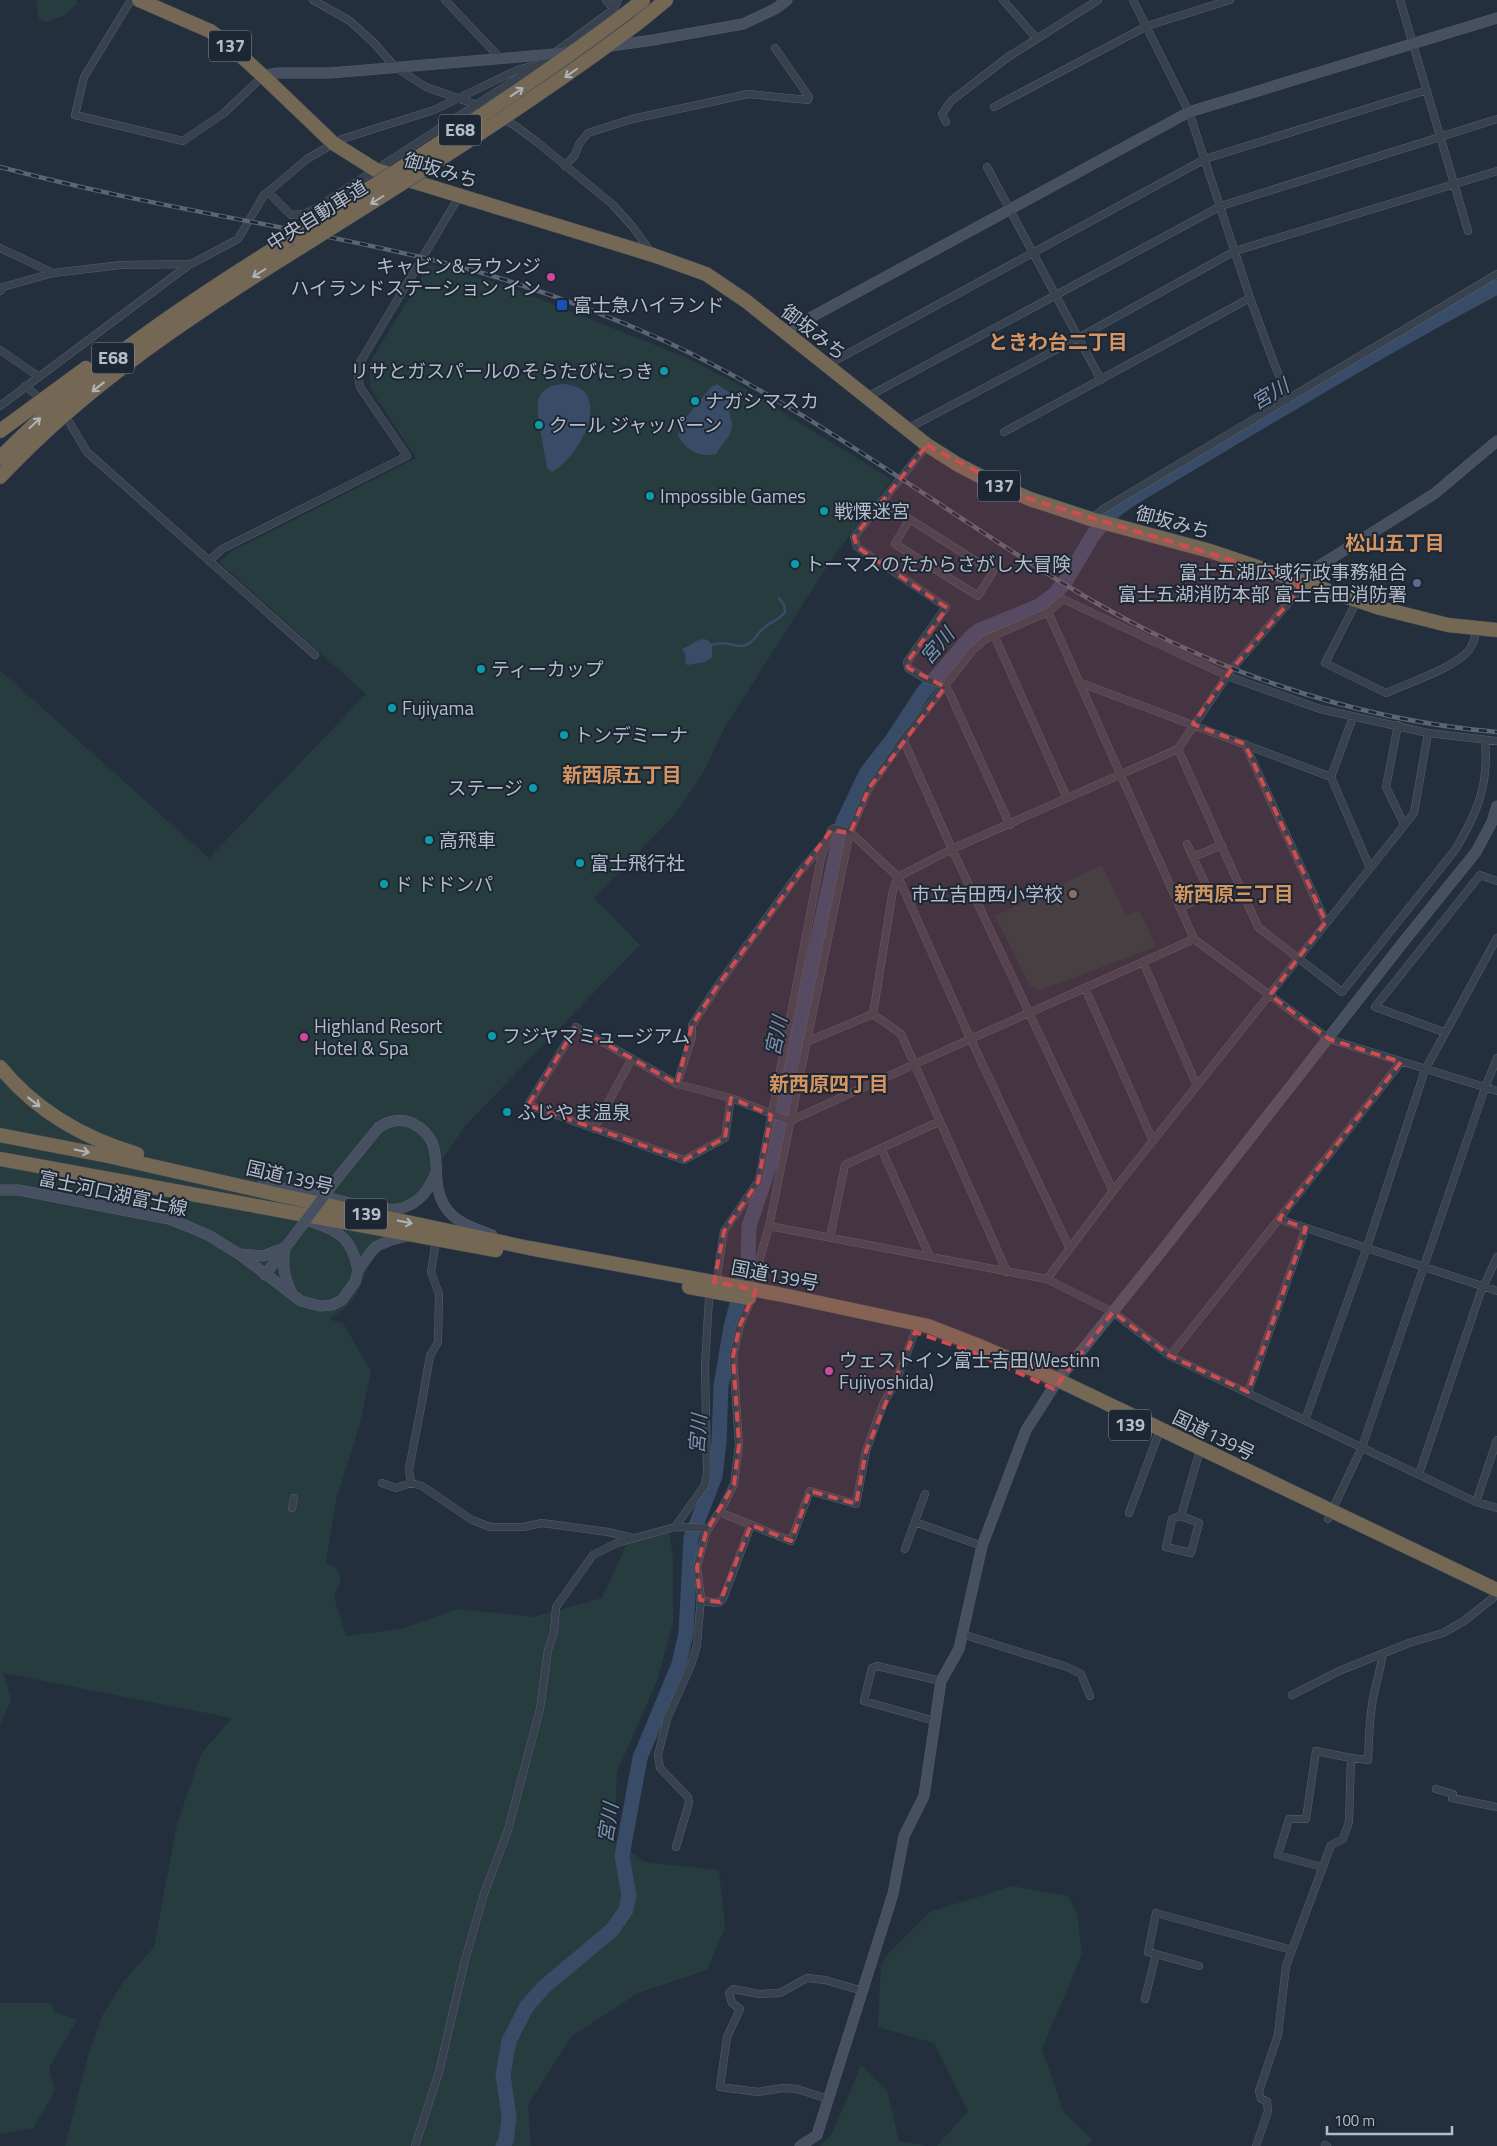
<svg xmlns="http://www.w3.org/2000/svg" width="1497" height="2146" font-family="'Titillium Web','Noto Sans JP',sans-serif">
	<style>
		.green { fill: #263c3f }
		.water { fill: #394c67 }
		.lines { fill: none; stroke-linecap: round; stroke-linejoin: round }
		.stream { stroke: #394c67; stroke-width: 2.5 }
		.river { stroke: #394c67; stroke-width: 15 }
		.street-casing { stroke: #565f6c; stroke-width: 8 }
		.secondary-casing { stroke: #565f6c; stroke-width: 11 }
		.highway-casing { stroke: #434c59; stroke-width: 15 }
		.street { stroke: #38414e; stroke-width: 7 }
		.secondary { stroke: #465061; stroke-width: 10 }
		.highway { stroke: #746855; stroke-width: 14 }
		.rail-casing { stroke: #5a6575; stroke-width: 4.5 }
		.rail { stroke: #1d2633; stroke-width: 2.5; stroke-dasharray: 8; stroke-linecap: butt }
		.secondary-bridge-casing { stroke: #565f6c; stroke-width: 11; stroke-linecap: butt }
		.highway-bridge-casing { stroke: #434c59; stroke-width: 15; stroke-linecap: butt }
		.secondary-bridge { stroke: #465061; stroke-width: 10 }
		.highway-bridge { stroke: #746855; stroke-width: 14 }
		.oneway { stroke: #aeb4bd }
		.marked { fill: #ce4d50; fill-opacity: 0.2; stroke: #ce4d50; stroke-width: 4; stroke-dasharray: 10 6; stroke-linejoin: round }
		.hotel-dot { fill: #d1479c; stroke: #1d2633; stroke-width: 2 }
		.transit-dot { fill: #1a4fb4; stroke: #1d2633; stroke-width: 2 }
		.culture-dot { fill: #0f9aa8; stroke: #1d2633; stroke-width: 2 }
		.service-dot { fill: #5c6f8a; stroke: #1d2633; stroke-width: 2 }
		.education-dot { fill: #8d6e63; stroke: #1d2633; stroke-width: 2 }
		.labels { text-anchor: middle; stroke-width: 4; stroke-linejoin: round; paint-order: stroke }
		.shield { fill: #1d2633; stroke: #878f9c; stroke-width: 1 }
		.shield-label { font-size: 18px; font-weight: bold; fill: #b4bcc9 }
		.street-label { font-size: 19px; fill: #b4bcc9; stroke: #1d2633 }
		.poi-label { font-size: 19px; fill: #b4bcc9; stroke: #1d2633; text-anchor: start }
		.neighbourhood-label { font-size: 20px; font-weight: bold; fill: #d59563; stroke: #1d2633 }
		.water-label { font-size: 20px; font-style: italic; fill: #7c92b1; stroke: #1d2633 }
	</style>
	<rect width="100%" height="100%" fill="#242f3e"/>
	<path class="green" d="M36 0H76L77 4 63 16 46 22 39 19Z
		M430 264 504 285 680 355 736 383 892 480 835 554 725 727 702 775 671 819 594 898 640 945 466 1125 368 1267C359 1291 355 1305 331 1317V1320L343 1323 371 1372 360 1424 336 1500 326 1562 337 1570 341 1579 334 1597 346 1636 401 1629 458 1609 533 1617 602 1598 630 1537 668 1525 673 1558V1623L657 1681 617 1772 614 1839 645 1862 719 1870 725 1928 707 1970 638 1993 571 2037 528 2105 531 2146H65L89 2052 103 2014 124 1981 154 1947 177 1824 201 1754 232 1718 3 1673 11 1699 0 1727V1164H3L0 1148V670L209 858 366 694 219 562 232 551 416 458 370 388V362Z
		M1102 865 1126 915 1140 911 1156 947 1041 990 1030 986 995 916Z
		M1012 1886 1068 1896 1077 1913 1082 1954 1042 2049 1064 2113 1093 2140 1087 2146H937L968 2111 934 2043 878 2027 881 1965 887 1955 930 1912Z
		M0 2003H52L53 2011 77 2020 49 2068 55 2091 33 2128 0 2134Z
		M861 2065 887 2090 899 2141 928 2146H820L833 2132Z"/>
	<path class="water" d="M566 384C574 386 583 388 587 395 600 420 573 460 552 472L547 468C545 455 542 442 540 428 536 402 534 386 566 384Z
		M717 384 742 401 730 405C728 415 731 416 732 425 732 436 721 445 716 454 699 458 685 450 678 435L682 422 711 387Z
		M704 639 709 641 712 645V657L705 662 687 665 685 662 686 655 682 649C690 646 695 640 704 639Z"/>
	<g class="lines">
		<path class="stream" d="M712 645C726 640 733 647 743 646 754 644 757 632 766 626 773 621 779 620 785 612L784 605 779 598"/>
		<path class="river" d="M503 2146 506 2141 509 2117 503 2075 509 2041 527 2006 544 1987 612 1930 626 1910 629 1895 622 1856 640 1758 679 1664 686 1633 691 1538 715 1476 719 1442 721 1386 731 1327 748 1263 749 1226 778 1141 785 1090 843 822 867 772 892 740 922 694 970 638 978 631 1039 606 1055 594 1067 579 1093 535 1113 512 1129 500C1251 428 1372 353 1497 287"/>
		<g class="street-casing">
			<path id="street" d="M131 0 84 77 75 115 183 141 224 113 263 76
				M313 0 350 21 374 43 395 67 426 87 477 105 514 125 537 142 612 204 632 226 651 252
				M445 0 501 59
				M606 0 614 9
				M1003 0 1036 38
				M1133 0 1189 112 1250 298 1275 366 1289 397
				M1400 0 1468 231
				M994 107 1147 26 1230 0
				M946 122 942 114 951 101 1008 57 1098 0
				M342 139 434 110 517 70 533 66
				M565 166 575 155 579 144 588 133 632 119 748 94 808 100 809 97 775 48
				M987 167 1101 380
				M268 192 307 159 326 148
				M0 248 53 273
				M0 291 3 287 53 273 121 265 191 264 238 239 264 195 268 192 291 215 304 214 316 208 538 65 614 9 618 0
				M0 350 38 376
				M827 365 1205 159 1427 90
				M25 386 35 394
				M867 397 1221 206 1497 119
				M0 406 190 264
				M69 422 87 452 315 655
				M907 429 1080 337 1235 251 1497 171
				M1004 432 1250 298
				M927 445 854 537 857 547 946 607 907 662 908 668 926 679 945 686 949 692 1010 825
				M881 501 993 572 978 596 895 544 909 520
				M1092 519 1102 510 1497 274
				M209 561 222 549 407 456 360 387 358 376 359 364 460 195
				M1357 601 1325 663 1386 693C1408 683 1455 668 1469 650 1474 643 1476 635 1476 628
				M1048 612 1194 939 1329 1039 1497 1091
				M994 635 1067 798
				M1081 683 1331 777 1370 868
				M1398 725 1386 787 1404 824
				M903 739 952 849 1113 1191
				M1245 744 1326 922
				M1178 749 1258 927 1342 992 1455 850C1478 812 1489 784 1485 740
				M1331 777 1353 717
				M1193 857 1222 845
				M1180 908 1210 894 1187 844
				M1143 962 1197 1086
				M1085 988 1153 1141
				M873 1014 901 1034 1007 1272
				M1444 1032 1375 1007 1480 875 1497 881
				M806 1042 873 1014 893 890 898 877 952 849 1178 749 1232 669 1296 594 1301 581
				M677 1084 692 1037V1025L716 988 798 874 825 842
				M731 1098 725 1138 684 1160 528 1105 576 1027 677 1084 731 1098 790 1121C924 1059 1059 1000 1194 939
				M594 1129 632 1058
				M881 1148 930 1257
				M1279 1219 1497 1291
				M769 1226 1047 1279 1113 1312 1170 1356 1476 1502 1497 1508
				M830 1238 845 1165 938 1122
				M1047 1279 1113 1191 1414 813 1428 733
				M1170 1356 1279 1219 1401 1062
				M1248 1392 1306 1228
				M1305 1420 1367 1247 1425 1070 1497 938
				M1419 1474 1480 1294 1497 1257
				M382 1483 396 1488 411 1483 422 1486 472 1520 490 1527H523L542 1523 608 1532 633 1538
				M411 1483 409 1469 421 1407 430 1356 438 1342 439 1294 431 1272 436 1240
				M1476 1502 1497 1440
				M292 1508 294 1498
				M719 1512 791 1541 810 1491 856 1504 866 1451 884 1402 895 1384 915 1332
				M1129 1513 1157 1438
				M1181 1516 1199 1523 1191 1553 1166 1547 1172 1519 1181 1516 1198 1457
				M1328 1519 1362 1447 1485 1088 1497 1058
				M915 1522 982 1546
				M675 1527 709 1528
				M905 1549 925 1494
				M700 1600 715 1603 720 1602 723 1599 751 1525
				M962 1634 1067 1667 1081 1674 1090 1696
				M1292 1695 1339 1671 1409 1643 1443 1633 1464 1621 1493 1598
				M935 1721 864 1701 872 1668 877 1666 941 1681
				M1436 1789 1453 1794 1452 1798 1497 1807
				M676 1847 689 1803 688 1797 660 1768 658 1755 667 1719 691 1665 697 1645 701 1598 697 1567 706 1532 723 1506 734 1484 739 1445 733 1356 740 1325 752 1298 757 1269 769 1226 850 832 869 788 903 739 973 650 984 640 1048 612 1063 599 1227 676 1320 709 1428 733 1497 741
				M1322 1867 1278 1855 1289 1819H1306L1316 1751 1351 1758
				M1156 1954 1199 1966
				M1145 1999 1156 1954 1148 1952 1156 1913 1292 1950
				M828 2099 797 2089 783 2088 758 2092 720 2087 727 2037 740 2009 732 2003 729 1993 733 1989 759 1994 780 1993 807 1978 825 1980 863 1991
				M1325 2145 1327 2146
				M415 2146 439 2072 465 1960 484 1894 508 1830 540 1709 548 1650 554 1632 556 1607 593 1555 617 1543 675 1527 705 1485 707 1472 705 1365 709 1298 717 1277 724 1231 758 1182 760 1175 821 858 831 830 834 828 850 832 898 877 971 1040 1069 1247
				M1256 2146 1268 2111 1267 2101 1261 2099 1259 2091 1278 2035 1286 1966 1331 1845 1343 1839 1349 1822 1351 1758 1368 1760C1369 1742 1369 1723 1372 1705 1374 1687 1381 1672 1382 1655"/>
		</g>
		<g class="secondary-casing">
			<path id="secondary" d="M263 76 277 73H330L554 54 653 40 743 24 775 9 787 0
				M784 332 1189 112 1497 18
				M1301 581 1311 571 1434 494 1497 441
				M339 1176 379 1127C389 1121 401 1118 412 1123 450 1142 427 1176 444 1205 455 1223 473 1228 492 1235
				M262 1185C285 1188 307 1193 330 1198 350 1203 382 1213 402 1208 420 1203 429 1189 436 1173
				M0 1190H19L169 1219 187 1226 208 1235 239 1254 301 1301 320 1306 332 1305 342 1300 355 1282 358 1270 371 1252 377 1246 391 1240 407 1236
				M310 1221C340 1231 352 1239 358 1270
				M285 1249C282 1265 284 1279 292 1293
				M240 1254 263 1256 284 1248
				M265 1275 297 1232
				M800 2146 817 2135 893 1894 904 1836 924 1796 941 1681 959 1649 982 1546 1026 1430 1058 1380 1161 1252 1401 945 1476 852 1492 822 1497 806"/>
		</g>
		<g class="highway-casing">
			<path id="highway" d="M139 0 210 31 227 43 263 76 333 143 376 170 653 255 706 274 746 301 927 445 957 464 993 483 1030 499 1091 519 1210 551 1380 608 1448 625 1497 630
				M629 11 643 0
				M638 23 666 0
				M0 431 86 368
				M0 458C84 372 183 305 285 242
				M0 477C87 384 193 314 301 247
				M0 1067C36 1111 83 1138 137 1154
				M0 1135 108 1156 284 1196 529 1248 778 1294 928 1326 977 1345 1058 1380 1497 1590
				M0 1159 496 1250
				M689 1287 749 1298"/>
		</g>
		<use href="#street" class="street"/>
		<use href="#secondary" class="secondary"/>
		<use href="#highway" class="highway"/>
		<g class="rail-casing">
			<path id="rail" d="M0 167C152 208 309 228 461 267 531 286 601 312 667 342 809 408 935 506 1069 587 1199 666 1346 719 1497 732"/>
		</g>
		<use href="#rail" class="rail"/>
		<g class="secondary-bridge-casing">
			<path id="secondary-bridge" d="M297 1232 339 1176"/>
		</g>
		<g class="highway-bridge-casing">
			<path id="highway-bridge" d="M285 242C402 168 519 94 629 11
				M301 247C416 175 530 104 638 23"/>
		</g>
		<use href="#secondary-bridge" class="secondary-bridge"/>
		<use href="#highway-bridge" class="highway-bridge"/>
	</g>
	<defs><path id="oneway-shaft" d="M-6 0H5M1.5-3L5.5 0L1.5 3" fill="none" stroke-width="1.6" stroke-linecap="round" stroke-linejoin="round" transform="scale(1.25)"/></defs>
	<g class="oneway">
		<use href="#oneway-shaft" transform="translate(571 73) rotate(145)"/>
		<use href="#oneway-shaft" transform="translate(517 92) rotate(-34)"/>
		<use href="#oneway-shaft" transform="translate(377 200) rotate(148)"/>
		<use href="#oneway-shaft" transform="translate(259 273) rotate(148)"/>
		<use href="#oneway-shaft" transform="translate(98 387) rotate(142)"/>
		<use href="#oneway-shaft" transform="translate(35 423) rotate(-43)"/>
		<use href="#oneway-shaft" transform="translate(34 1102) rotate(38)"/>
		<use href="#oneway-shaft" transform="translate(82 1151) rotate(11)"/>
		<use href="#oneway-shaft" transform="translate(405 1222) rotate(12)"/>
	</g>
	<path class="marked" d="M927 445 1030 499 1301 581 1296 594 1232 669 1193 724 1245 744 1326 922 1270 995 1329 1039 1401 1062 1279 1219 1306 1228 1248 1392 1170 1356 1113 1312 1054 1389 975 1353 915 1332 866 1451 856 1504 810 1491 791 1541 751 1525 720 1602 700 1600 697 1567 706 1532 734 1484 739 1445 733 1356 740 1325 756 1290 714 1282 724 1231 758 1182 771 1115 731 1098 725 1138 684 1160 528 1105 576 1027 677 1084 692 1025 716 988 831 830 850 833 869 788 945 687 908 668 907 662 947 608 857 547 854 537Z"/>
	<g class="hotel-dot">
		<circle cx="551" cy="277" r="5"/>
		<circle cx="304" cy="1037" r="5"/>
		<circle cx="829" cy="1371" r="5"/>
	</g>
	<rect class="transit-dot" x="556" y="299" width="12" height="12" rx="2.5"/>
	<g class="culture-dot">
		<circle cx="664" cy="371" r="5"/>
		<circle cx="695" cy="401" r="5"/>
		<circle cx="539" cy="425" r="5"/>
		<circle cx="650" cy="496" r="5"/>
		<circle cx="824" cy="511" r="5"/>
		<circle cx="795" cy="564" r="5"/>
		<circle cx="481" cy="669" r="5"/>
		<circle cx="392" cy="708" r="5"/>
		<circle cx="564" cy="735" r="5"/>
		<circle cx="533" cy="788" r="5"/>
		<circle cx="429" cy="840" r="5"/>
		<circle cx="580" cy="863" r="5"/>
		<circle cx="384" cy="884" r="5"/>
		<circle cx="492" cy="1036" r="5"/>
		<circle cx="507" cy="1112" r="5"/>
	</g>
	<circle class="service-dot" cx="1417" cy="583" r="5"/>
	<circle class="education-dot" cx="1073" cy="894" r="5"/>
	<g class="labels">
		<g class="shield">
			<rect x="209" y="30.5" width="42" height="31" rx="4"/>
			<rect x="439" y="114.5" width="42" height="31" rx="4"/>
			<rect x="92" y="342.5" width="42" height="31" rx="4"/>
			<rect x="978" y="470.5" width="42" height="31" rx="4"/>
			<rect x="345" y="1198.5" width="42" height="31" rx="4"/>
			<rect x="1109" y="1409.5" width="42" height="31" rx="4"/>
		</g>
		<g class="shield-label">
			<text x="230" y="52">137</text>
			<text x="460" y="136">E68</text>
			<text x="113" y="364">E68</text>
			<text x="999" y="492">137</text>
			<text x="366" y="1220">139</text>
			<text x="1130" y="1431">139</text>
		</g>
		<g class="street-label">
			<text transform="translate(441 170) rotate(17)" y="7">御坂みち</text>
			<text transform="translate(317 215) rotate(-32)" y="7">中央自動車道</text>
			<text transform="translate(814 332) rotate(38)" y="7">御坂みち</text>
			<text transform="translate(1173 522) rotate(15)" y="7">御坂みち</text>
			<text transform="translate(290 1177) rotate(13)" y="7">国道139号</text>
			<text transform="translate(113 1193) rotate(12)" y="7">富士河口湖富士線</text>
			<text transform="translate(775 1275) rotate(11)" y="7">国道139号</text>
			<text transform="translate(1214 1435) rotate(26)" y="7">国道139号</text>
		</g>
		<g class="poi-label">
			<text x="541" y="273" text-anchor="end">キャビン&amp;ラウンジ<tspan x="541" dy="22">ハイランドステーション イン</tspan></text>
			<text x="573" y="312">富士急ハイランド</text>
			<text x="654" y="378" text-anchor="end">リサとガスパールのそらたびにっき</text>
			<text x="705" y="408">ナガシマスカ</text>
			<text x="549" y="432">クール ジャッパーン</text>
			<text x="660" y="503">Impossible Games</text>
			<text x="834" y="518">戦慄迷宮</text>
			<text x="805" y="571">トーマスのたからさがし大冒険</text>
			<text x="1407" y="579" text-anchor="end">富士五湖広域行政事務組合<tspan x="1407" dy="22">富士五湖消防本部 富士吉田消防署</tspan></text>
			<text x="491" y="676">ティーカップ</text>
			<text x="402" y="715">Fujiyama</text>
			<text x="574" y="742">トンデミーナ</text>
			<text x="523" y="795" text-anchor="end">ステージ</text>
			<text x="439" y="847">高飛車</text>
			<text x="590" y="870">富士飛行社</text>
			<text x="394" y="891">ド ドドンパ</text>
			<text x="1063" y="901" text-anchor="end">市立吉田西小学校</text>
			<text x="314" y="1033">Highland Resort<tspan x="314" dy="22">Hotel &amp; Spa</tspan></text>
			<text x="502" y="1043">フジヤマミュージアム</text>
			<text x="517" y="1119">ふじやま温泉</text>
			<text x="839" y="1367">ウェストイン富士吉田(Westinn<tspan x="839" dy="22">Fujiyoshida)</tspan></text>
		</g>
		<g class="neighbourhood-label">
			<text x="1058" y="349">ときわ台二丁目</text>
			<text x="1395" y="550">松山五丁目</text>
			<text x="622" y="782">新西原五丁目</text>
			<text x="1234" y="901">新西原三丁目</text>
			<text x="829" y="1091">新西原四丁目</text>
		</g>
		<g class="water-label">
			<text transform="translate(1270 394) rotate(-31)" y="7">宮川</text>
			<text transform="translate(937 646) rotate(-49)" y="7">宮川</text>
			<text transform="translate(776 1036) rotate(-78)" y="7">宮川</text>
			<text transform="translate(698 1434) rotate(-86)" y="7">宮川</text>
			<text transform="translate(608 1823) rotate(-81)" y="7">宮川</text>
		</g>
	</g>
	<path d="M1327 2126v8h125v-8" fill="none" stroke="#b4bcc9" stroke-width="2.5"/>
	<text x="1334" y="2126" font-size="15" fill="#b4bcc9" stroke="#1d2633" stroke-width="4" paint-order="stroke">100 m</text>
</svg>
